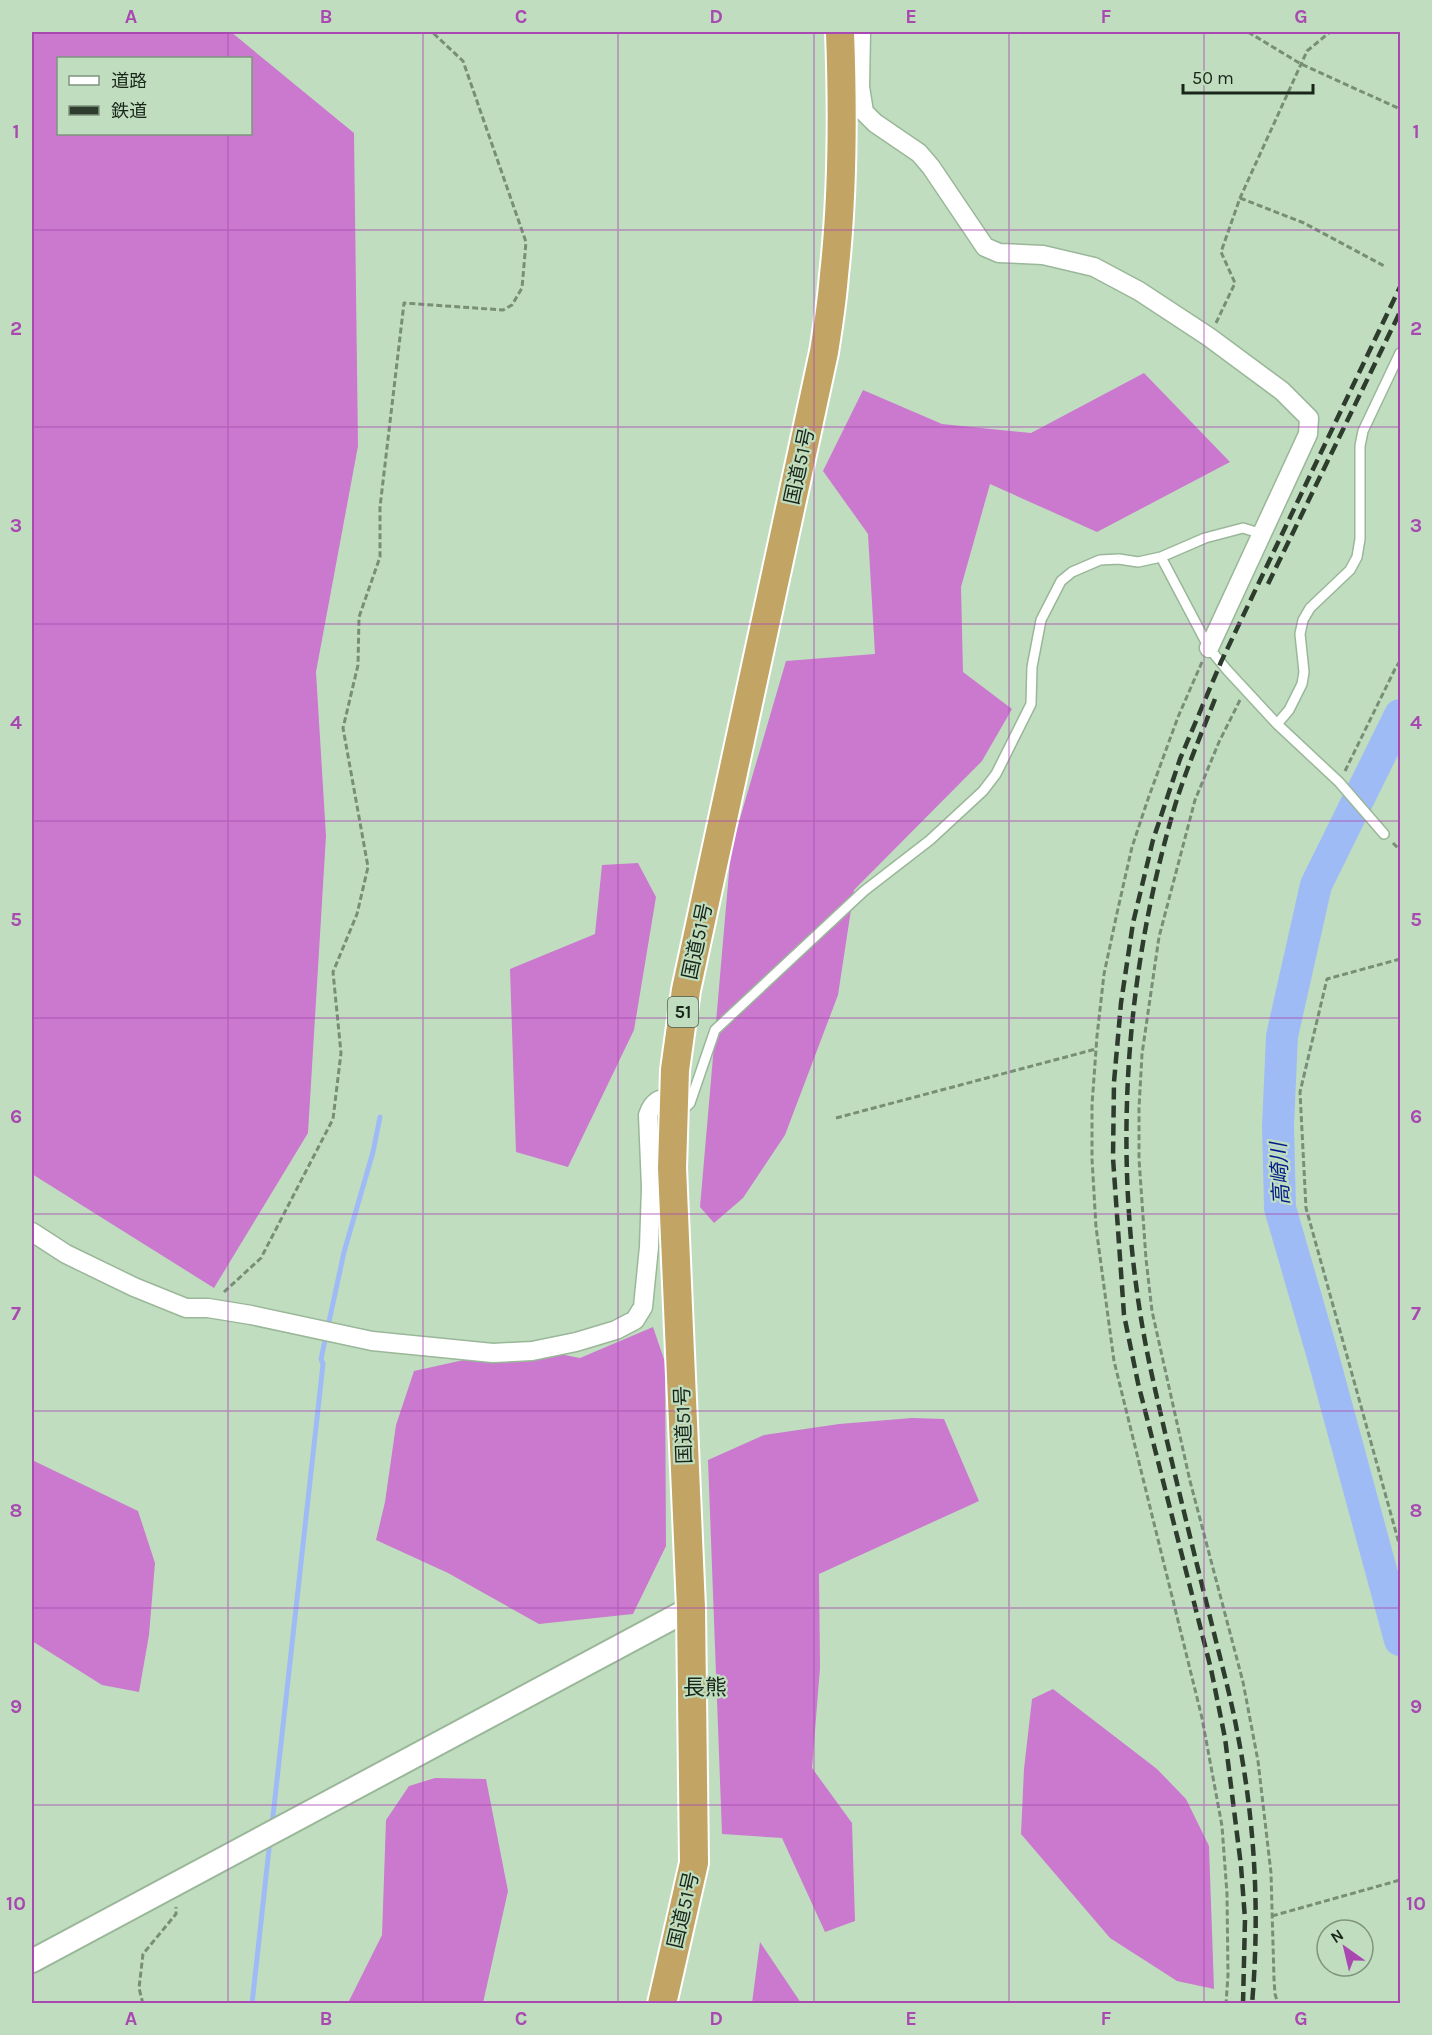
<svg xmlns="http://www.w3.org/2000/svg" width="1432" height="2035" font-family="Karla,'Noto Sans JP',sans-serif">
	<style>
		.forest { fill: #ca79cf; fill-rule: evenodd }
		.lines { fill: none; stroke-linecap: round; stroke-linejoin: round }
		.stream { stroke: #9fbbf6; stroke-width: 5 }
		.river { stroke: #9fbbf6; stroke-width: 32 }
		.service-casing { stroke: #9ab799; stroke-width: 12 }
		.minor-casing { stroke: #9ab799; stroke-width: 21 }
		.tertiary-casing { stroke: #9ab799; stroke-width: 26 }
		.trunk-casing { stroke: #fff; stroke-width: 32 }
		.path { stroke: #788e77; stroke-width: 3; stroke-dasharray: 6 3; stroke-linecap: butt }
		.service { stroke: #fff; stroke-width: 9 }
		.minor { stroke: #fff; stroke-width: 18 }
		.tertiary { stroke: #fff; stroke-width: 22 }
		.trunk { stroke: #c2a464; stroke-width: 28 }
		.rail { stroke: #2e3c2e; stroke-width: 4.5; stroke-dasharray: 12 6; stroke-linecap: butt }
		.grid { fill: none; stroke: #a848b0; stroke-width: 1.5; stroke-opacity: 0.55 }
		.labels { text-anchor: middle; stroke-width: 4.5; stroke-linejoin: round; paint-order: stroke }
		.shield { fill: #c0debf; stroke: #4c5d4c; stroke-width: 1.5 }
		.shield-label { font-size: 18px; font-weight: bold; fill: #1a261a }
		.street-label { font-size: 20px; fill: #1a261a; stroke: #c0debf }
		.water-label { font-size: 21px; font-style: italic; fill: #041d8c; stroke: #c0debf }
		.quarter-label { font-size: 22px; fill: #1a261a; stroke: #c0debf }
		.neatline { fill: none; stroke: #a848b0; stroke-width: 2 }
		.grid-label { font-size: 20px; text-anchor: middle; font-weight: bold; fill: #a848b0 }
	</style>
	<rect width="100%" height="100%" fill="#c0debf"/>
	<path class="forest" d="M32 32H231L354 133 358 446 316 672 326 836 308 1133 214 1288 32 1174ZM250 58V134H58V58Z
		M1144 373 1230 462 1097 532 990 484 961 587 963 672 1012 709 982 761 854 890 838 995 785 1135 743 1198 714 1223 700 1207 731 849 786 661 875 654 868 534 823 471 863 390 942 424 1031 433Z
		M638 863 656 897 634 1030 568 1167 516 1152 510 969 595 934 602 865Z
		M653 1327 665 1362 666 1546 633 1614 539 1624 448 1573 376 1540 385 1502 396 1425 414 1371 523 1347 580 1358Z
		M912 1418 944 1419 979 1501 819 1574 820 1668 812 1768 852 1823 855 1921 825 1932 782 1838 722 1834 708 1460 764 1435 839 1424Z
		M32 1460 138 1511 155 1563 149 1635 139 1692 102 1685 32 1641Z
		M1053 1689 1157 1769 1186 1799 1209 1846 1214 1989 1177 1981 1110 1938 1021 1834 1024 1769 1032 1699Z
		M435 1778 486 1779 508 1891 483 2003H348L382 1935 386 1820 409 1786Z
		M760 1942 801 2003H752Z"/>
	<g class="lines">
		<path class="stream" d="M272 1825 323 1364 321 1359 344 1252 373 1152 380 1117
			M252 2004 270 1840"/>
		<path class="river" d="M1400 715 1316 885 1282 1036 1278 1126 1280 1208 1324 1360 1400 1640"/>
		<g class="service-casing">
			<path id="service" d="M1161 557 1209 648 1227 670 1277 724 1339 782 1384 834
				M1277 724 1289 710 1302 684 1304 672 1300 634 1303 620 1310 608 1350 570 1357 557 1360 539V446L1363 431 1400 353
				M679 1108 686 1107 690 1103 715 1030 864 891 930 840 983 791 996 774 1031 704 1032 667 1041 620 1061 581 1072 572 1100 560 1119 559 1138 562 1161 557 1205 538 1243 528 1262 534"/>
		</g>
		<g class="minor-casing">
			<path id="minor" d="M861 32 860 87 864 112 875 123 919 153 931 167 985 247 999 253 1043 255 1094 267 1139 291 1209 337 1282 391 1309 418 1308 434 1209 648
				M32 1232 66 1254 134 1287 186 1308H208L251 1315 372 1341 493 1353 532 1351 576 1342 616 1330 635 1320 643 1307 649 1247 651 1188 648 1115C653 1100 660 1099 674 1096"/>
		</g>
		<g class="tertiary-casing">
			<path id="tertiary" d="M32 1961 691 1608"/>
		</g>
		<g class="trunk-casing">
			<path id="trunk" d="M662 2004 694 1863 691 1608 672 1168 675 1070 686 990 824 352C828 327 832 301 834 275 843 194 843 112 840 32"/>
		</g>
		<path class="path" d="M1248 32 1301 64 1400 109
			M1240 198 1304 223 1386 267
			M1216 323 1235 283 1221 252 1240 198 1307 51 1330 32
			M1202 662 1178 717 1148 799 1132 847 1117 913 1104 974 1097 1036 1092 1105V1159L1096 1227 1114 1361 1202 1718 1222 1826 1227 1894 1228 1975 1226 2004
			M1240 700 1219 742 1195 800 1159 937 1142 1054 1139 1108V1159L1146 1259 1152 1311 1190 1481 1243 1682 1258 1761 1271 1873 1274 1979 1275 1994 1278 2004
			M1345 771 1395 669 1400 661
			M1393 843 1400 850
			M1400 959 1327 979 1300 1092 1306 1208 1400 1547
			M836 1118 1096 1049
			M224 1292 261 1258 333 1119 341 1053 333 972 357 914 368 867 343 728 358 665 359 617 380 557V507L404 303 503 310 512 305 522 288 526 242 463 61 432 32
			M1272 1916 1400 1880
			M143 2004 139 1988 143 1954 176 1914V1907"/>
		<use href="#service" class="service"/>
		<use href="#minor" class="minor"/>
		<use href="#tertiary" class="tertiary"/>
		<use href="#trunk" class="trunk"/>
		<path class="rail" d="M1268 584 1400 312
			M1215 699C1202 732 1188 765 1177 799 1120 986 1110 1189 1153 1380 1172 1465 1193 1549 1214 1633 1222 1666 1231 1698 1237 1731 1255 1821 1260 1912 1252 2004
			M1243 2004 1245 1919 1241 1866 1225 1738 1211 1669 1138 1383 1124 1315 1113 1158 1114 1082 1121 1003 1133 923 1153 840 1180 759 1221 662 1400 287"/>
	</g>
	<path class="grid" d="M228 32V58M423 32V2004M618 32V2004M814 32V2004M1009 32V2004M1204 32V2004M228 134V2004M32 230H1400M32 427H1400M32 624H1400M32 821H1400M32 1018H1400M32 1214H1400M32 1411H1400M32 1608H1400M32 1805H1400"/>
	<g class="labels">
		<rect class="shield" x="668" y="997" width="30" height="30" rx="4.5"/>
		<g class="shield-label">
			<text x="683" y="1018">51</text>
		</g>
		<g class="street-label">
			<text transform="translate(799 466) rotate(-78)" y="7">国道51号</text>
			<text transform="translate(697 941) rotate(-78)" y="7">国道51号</text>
			<text transform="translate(683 1425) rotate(-92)" y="7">国道51号</text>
			<text transform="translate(683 1910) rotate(-77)" y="7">国道51号</text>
		</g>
		<g class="water-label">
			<text transform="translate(1280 1174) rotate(-93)" y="7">高崎川</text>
		</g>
		<g class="quarter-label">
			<text x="705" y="1695">長熊</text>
		</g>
	</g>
	<rect width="1432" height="2035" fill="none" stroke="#c0debf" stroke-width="66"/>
	<rect x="57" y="57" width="195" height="78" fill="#c0debf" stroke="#7e947d" stroke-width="1.5"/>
	<rect x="69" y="76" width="30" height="9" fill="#ffffff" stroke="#7e947d" stroke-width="1.5"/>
	<text x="111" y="87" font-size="18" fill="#1a261a">道路</text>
	<rect x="69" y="106" width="30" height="9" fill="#2e3c2e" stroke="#7e947d" stroke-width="1.5"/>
	<text x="111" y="117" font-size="18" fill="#1a261a">鉄道</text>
	<g transform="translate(1345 1948) rotate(326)"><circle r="28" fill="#c0debf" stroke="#7e947d" stroke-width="1.5"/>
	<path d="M0-4.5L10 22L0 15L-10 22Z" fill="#a848b0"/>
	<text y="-9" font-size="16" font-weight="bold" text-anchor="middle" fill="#1a261a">N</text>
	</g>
	<path d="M1183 84v9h130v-9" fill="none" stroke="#1a261a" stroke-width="3"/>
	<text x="1192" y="84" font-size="18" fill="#1a261a" stroke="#c0debf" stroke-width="4.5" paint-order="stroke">50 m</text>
	<rect x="33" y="33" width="1366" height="1969" class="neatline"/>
	<g class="grid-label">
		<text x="131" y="23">A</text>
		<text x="326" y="23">B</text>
		<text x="521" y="23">C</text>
		<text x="716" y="23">D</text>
		<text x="911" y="23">E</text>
		<text x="1106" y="23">F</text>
		<text x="1301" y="23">G</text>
		<text x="16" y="138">1</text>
		<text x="1416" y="138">1</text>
		<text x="16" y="335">2</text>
		<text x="1416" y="335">2</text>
		<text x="16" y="532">3</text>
		<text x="1416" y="532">3</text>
		<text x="16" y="729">4</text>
		<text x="1416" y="729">4</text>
		<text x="16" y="926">5</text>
		<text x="1416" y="926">5</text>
		<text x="16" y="1123">6</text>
		<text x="1416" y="1123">6</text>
		<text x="16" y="1320">7</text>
		<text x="1416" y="1320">7</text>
		<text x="16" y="1517">8</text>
		<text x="1416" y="1517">8</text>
		<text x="16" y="1713">9</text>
		<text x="1416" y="1713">9</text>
		<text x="16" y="1910">10</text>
		<text x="1416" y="1910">10</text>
		<text x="131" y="2025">A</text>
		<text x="326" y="2025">B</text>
		<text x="521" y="2025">C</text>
		<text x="716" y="2025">D</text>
		<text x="911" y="2025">E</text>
		<text x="1106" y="2025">F</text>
		<text x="1301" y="2025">G</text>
	</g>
</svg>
